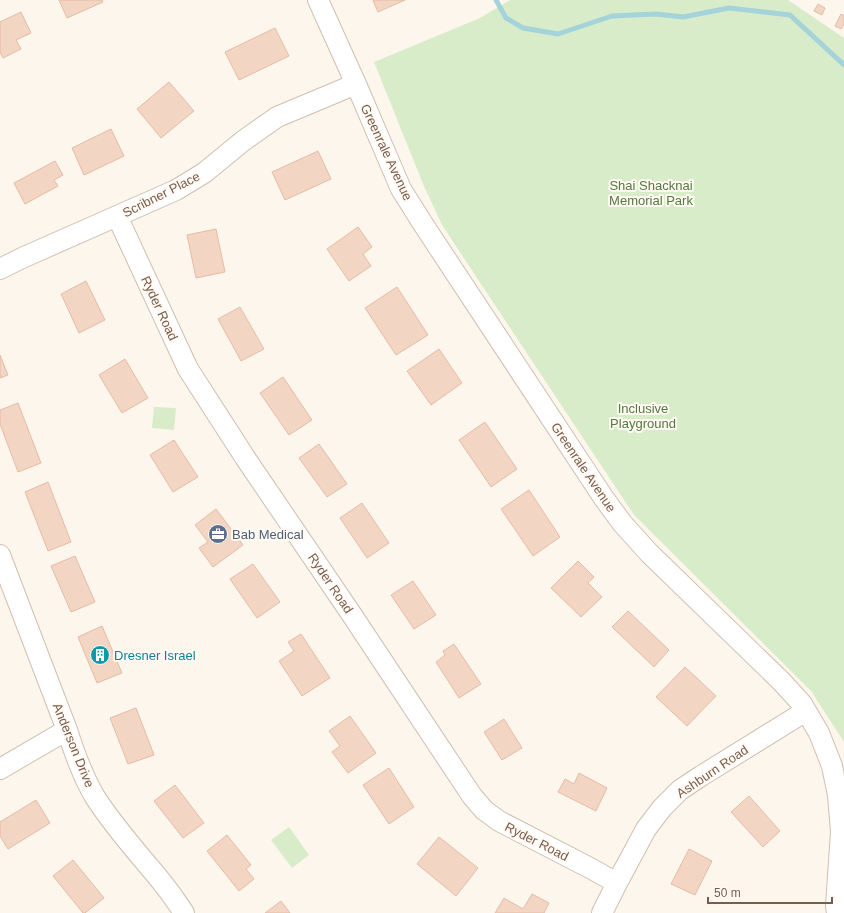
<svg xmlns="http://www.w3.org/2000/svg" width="844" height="913" font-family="Arial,sans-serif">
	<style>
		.green { fill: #d8ecc9 }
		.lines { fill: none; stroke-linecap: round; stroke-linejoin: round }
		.stream { stroke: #a5d3da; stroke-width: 5 }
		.building { fill: #f3d5c3; stroke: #e6bba3 }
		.minor-casing { stroke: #d1beb0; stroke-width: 22 }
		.minor { stroke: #fff; stroke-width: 20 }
		.labels { text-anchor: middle; stroke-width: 4; stroke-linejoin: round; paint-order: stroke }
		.street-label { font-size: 13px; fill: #7a5c4d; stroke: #fffaf3 }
		.park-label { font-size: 13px; fill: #537a41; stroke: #fffaf3 }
		.service-label { font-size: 13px; fill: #4e5e75; stroke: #fffaf3; text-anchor: start }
		.culture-label { font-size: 13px; fill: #0d838f; stroke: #fffaf3; text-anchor: start }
	</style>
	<rect width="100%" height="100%" fill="#fdf6ec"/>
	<path class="green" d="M510 0H788L844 38V742L811 691 634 515 442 225 423 184 374 62 480 18Z
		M154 407 176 408 174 430 152 428Z
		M289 827 309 855 292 868 271 840Z"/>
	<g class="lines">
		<path class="stream" d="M496 0 506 18 523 28 558 34 612 16 656 14 683 17 729 8 790 15 844 65"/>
	</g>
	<path class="building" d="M59 0H102L103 2 67 18Z
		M373 0H405L378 12Z
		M818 4 825 8 822 15 814 11Z
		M21 12 31 33 16 40 21 49 3 58 0 52V22Z
		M841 14 844 16V24L841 29 835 26Z
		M275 28 289 56 239 80 225 52Z
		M169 82 194 111 161 138 137 109Z
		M111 129 124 156 84 175 72 148Z
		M318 151 331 179 285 200 272 172Z
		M55 161 63 175 54 180 58 186 25 204 14 183Z
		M358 227 372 247 363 254 371 266 349 281 327 249Z
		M216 229 225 272 196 278 187 235Z
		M86 281 105 320 79 333 61 294Z
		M397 287 428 335 396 355 365 308Z
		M240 307 264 349 241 361 218 319Z
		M439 349 462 383 431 405 407 371Z
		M0 355 8 375 0 378Z
		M125 359 148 398 122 413 99 375Z
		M283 377 312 420 289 435 260 393Z
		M18 403 41 463 18 472 0 424V410Z
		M485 422 517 469 491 487 459 440Z
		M174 440 198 477 173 492 150 455Z
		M319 444 347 484 327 497 299 458Z
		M48 482 71 542 48 551 25 492Z
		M529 490 560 537 533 556 501 509Z
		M362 503 389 543 367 558 340 518Z
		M216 509 243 545 213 567 199 548 208 542 195 525Z
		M75 556 95 602 71 612 51 566Z
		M578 561 594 577 588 583 602 597 581 617 551 588Z
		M253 564 280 602 257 618 230 579Z
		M413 581 436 615 414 629 391 595Z
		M628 611 669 650 654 667 612 627Z
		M102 626 122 673 97 683 78 637Z
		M301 634 330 678 302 696 279 661 294 651 288 642Z
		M454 644 481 684 459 698 436 662 445 655 443 651Z
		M685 667 716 696 687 726 656 697Z
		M136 708 154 755 128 764 110 718Z
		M350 716 376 753 348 773 332 752 340 746 329 731Z
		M504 719 522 748 502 760 484 732Z
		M389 768 414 807 389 824 363 785Z
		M579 773 607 788 596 811 558 792 565 779 574 784Z
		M175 785 204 823 183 838 154 801Z
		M749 796 780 831 763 847 731 812Z
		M36 800 50 823 8 849 0 836V822Z
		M227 835 251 865 246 869 254 879 239 891 207 851Z
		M439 837 478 868 456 896 417 864Z
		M689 849 712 861 695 895 671 884Z
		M73 860 104 898 85 913H83L53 876Z
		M532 894 549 903 544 913H495L504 898 523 909Z
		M281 901 290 913H265Z"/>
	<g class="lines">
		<g class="minor-casing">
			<path id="minor" d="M318 0 356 84 401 189 423 224 603 497 622 523 649 553 781 681 802 704 819 733 832 766 838 795 841 832 836 906 837 913
				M117 216 188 369 246 459 352 615 472 796 484 810 499 821 590 868 617 883
				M0 269 22 258 176 190 204 173 243 141 277 117 356 84
				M0 555 67 730C74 752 83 777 95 797 114 827 138 853 161 881 169 891 177 902 184 913
				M0 769 67 730
				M602 913 617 883 646 829 662 808 680 790 701 776 806 711"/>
		</g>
		<use href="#minor" class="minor"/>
	</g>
	<defs>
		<g id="office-disc" transform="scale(1)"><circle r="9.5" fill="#5c6f8a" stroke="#fffaf3"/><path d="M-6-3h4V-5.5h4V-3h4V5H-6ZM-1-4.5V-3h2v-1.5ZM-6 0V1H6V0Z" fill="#fff"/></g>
		<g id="building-disc" transform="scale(1)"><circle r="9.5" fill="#0f9aa8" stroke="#fffaf3"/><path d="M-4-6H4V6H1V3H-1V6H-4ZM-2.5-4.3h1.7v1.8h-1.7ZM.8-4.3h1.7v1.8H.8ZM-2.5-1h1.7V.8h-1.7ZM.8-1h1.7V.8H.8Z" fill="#fff"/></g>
	</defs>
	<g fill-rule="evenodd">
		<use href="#office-disc" x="218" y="534"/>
		<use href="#building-disc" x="100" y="655"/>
	</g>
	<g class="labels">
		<g class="street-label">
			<text transform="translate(387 152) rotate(65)" y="5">Greenrale Avenue</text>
			<text transform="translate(161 194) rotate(-27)" y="5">Scribner Place</text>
			<text transform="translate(160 308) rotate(65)" y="5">Ryder Road</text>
			<text transform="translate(584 467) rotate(56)" y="5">Greenrale Avenue</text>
			<text transform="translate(331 583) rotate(56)" y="5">Ryder Road</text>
			<text transform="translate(74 745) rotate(68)" y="5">Anderson Drive</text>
			<text transform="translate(712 771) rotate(-34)" y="5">Ashburn Road</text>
			<text transform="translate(537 841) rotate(27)" y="5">Ryder Road</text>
		</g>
		<g class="park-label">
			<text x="651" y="190">Shai Shacknai<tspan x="651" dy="15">Memorial Park</tspan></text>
			<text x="643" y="413">Inclusive<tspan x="643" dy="15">Playground</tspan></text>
		</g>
		<g class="service-label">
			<text x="232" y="539">Bab Medical</text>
		</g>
		<g class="culture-label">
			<text x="114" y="660">Dresner Israel</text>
		</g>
	</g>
	<path d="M708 897v6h124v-6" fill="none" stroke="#7a5c4d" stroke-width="2"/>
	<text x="714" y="897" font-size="12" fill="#7a5c4d" stroke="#fffaf3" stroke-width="3" paint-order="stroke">50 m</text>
</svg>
